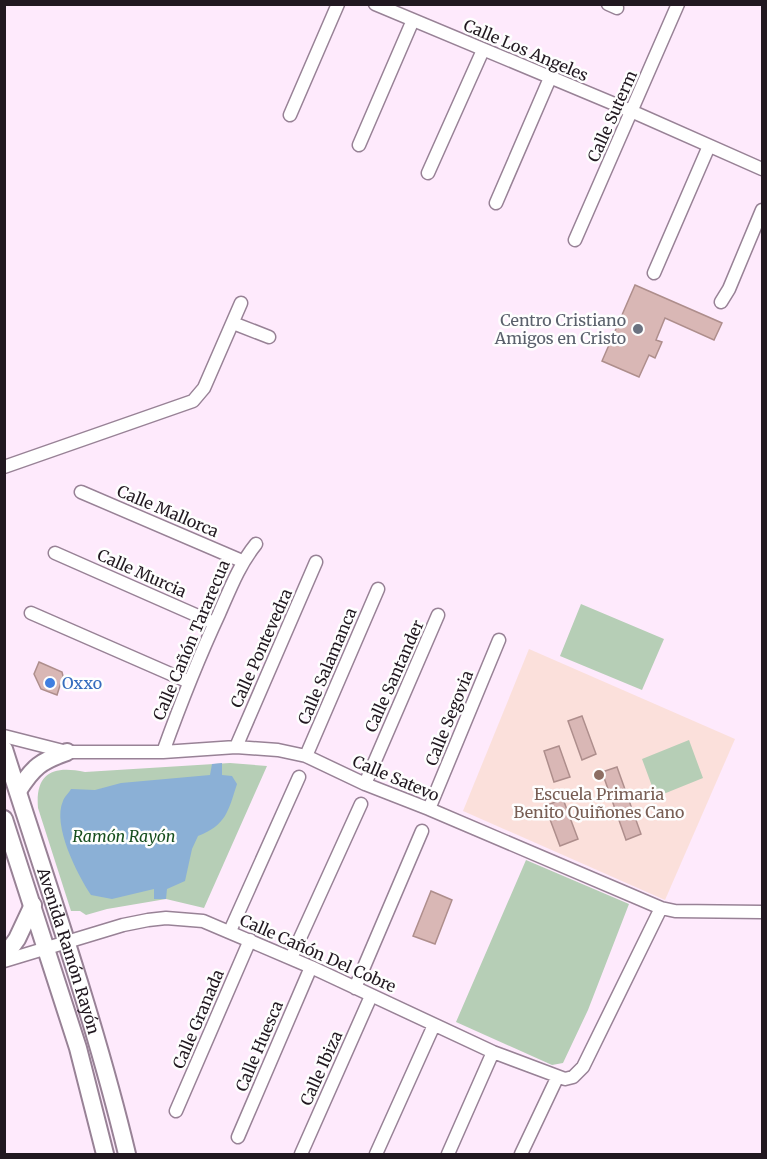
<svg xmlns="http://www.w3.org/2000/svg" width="767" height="1159" font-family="Merriweather,serif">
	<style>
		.education { fill: #fbe0db }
		.green { fill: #b6ceb6 }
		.water { fill: #8bb0d6 }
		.building { fill: #d9b7b5; stroke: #ae8e8c; stroke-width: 1.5 }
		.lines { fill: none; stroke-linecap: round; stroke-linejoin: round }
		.minor-casing { stroke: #988296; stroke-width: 15 }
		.major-casing { stroke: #988296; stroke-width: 20 }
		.minor { stroke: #fff; stroke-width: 12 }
		.major { stroke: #fff; stroke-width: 16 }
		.worship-dot { fill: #6b7280; stroke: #fefefe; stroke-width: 2 }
		.shop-dot { fill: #3f7fe0; stroke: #fefefe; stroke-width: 2 }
		.education-dot { fill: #8d6e63; stroke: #fefefe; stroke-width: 2 }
		.labels { text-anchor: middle; stroke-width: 5; stroke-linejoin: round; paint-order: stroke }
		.street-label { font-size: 16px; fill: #211820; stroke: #fefefe }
		.worship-label { font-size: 16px; fill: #5b616d; stroke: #fefefe; text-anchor: end }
		.shop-label { font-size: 16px; fill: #366cbe; stroke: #fefefe; text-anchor: start }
		.education-label { font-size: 16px; fill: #785e54; stroke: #fefefe }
		.park-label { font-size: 16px; font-style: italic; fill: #174f1e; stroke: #fefefe }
	</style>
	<rect width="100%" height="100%" fill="#feeafc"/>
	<path class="education" d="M529 649 735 739 665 900 463 811Z"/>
	<path class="green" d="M581 604 664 639 642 690 560 656Z
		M689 740 703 778 656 797 642 759Z
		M230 763 267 766 204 908 166 899 107 909 86 915 80 911H71L38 808C35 773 53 765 85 772Z
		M526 860 629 904 588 1010 563 1063 552 1065 456 1022Z"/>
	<path class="water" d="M222 763V775L232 776 237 784C228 812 226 825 198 836L192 849 185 881 167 889 166 899H154V889L112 899 91 895C77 874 52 825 63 801 64 797 69 793 71 789L95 790 121 783 210 775 212 764Z"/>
	<path class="building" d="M635 285 722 323 714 340 665 318 656 340 662 342 655 358 649 355 639 377 602 361Z
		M39 662 62 672 63 676 57 695 41 689 34 674Z
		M582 716 596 754 582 760 568 721Z
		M559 746 570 777 554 782 544 751Z
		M617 767 641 834 626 840 602 772Z
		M563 799 578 839 560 846 545 806Z
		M431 891 452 900 435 944 413 936Z"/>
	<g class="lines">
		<g class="minor-casing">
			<path id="minor" d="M375 4 631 111 762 169
				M608 4 617 8
				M290 115 338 4
				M359 145 413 20
				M428 173 483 50
				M496 203 550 78
				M575 240 678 4
				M654 273 709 146
				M721 302 729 289 762 210
				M233 323 269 337
				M4 467 193 401 204 388 241 303
				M81 492 242 561
				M55 553 214 623
				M31 613 189 682
				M4 736 67 752H163L236 747 278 750 306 756 365 784 429 809 661 908 675 911 762 912
				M236 747 316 562
				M163 752C180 705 198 659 219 614 230 589 239 565 256 544
				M306 756 378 589
				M365 784 438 615
				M429 809 499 640
				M230 931 299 777
				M291 958 361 804
				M4 961 123 925 148 920 166 918 203 921 311 967 493 1052 565 1079 573 1077 583 1067 661 908
				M355 988 422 831
				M176 1111 250 940
				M238 1137 311 967
				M301 1154 371 996
				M376 1154 434 1025
				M448 1154 493 1052
				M521 1154 557 1078"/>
		</g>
		<g class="major-casing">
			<g id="major">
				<path id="s1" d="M4 749C47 884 94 1017 127 1154"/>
				<path d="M18 791C33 767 41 761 67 752"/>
				<path d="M4 819 78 1048 105 1154"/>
				<path d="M4 957 17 939 33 905"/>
			</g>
		</g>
		<use href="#minor" class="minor"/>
		<use href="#major" class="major"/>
	</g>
	<circle class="worship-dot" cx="638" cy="329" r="6"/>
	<circle class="shop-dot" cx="50" cy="683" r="6"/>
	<circle class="education-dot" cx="599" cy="775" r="6"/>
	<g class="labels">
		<g class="street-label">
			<text transform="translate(526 50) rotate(23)" y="6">Calle Los Angeles</text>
			<text transform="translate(612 116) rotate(-66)" y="6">Calle Suterm</text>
			<text transform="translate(168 511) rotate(23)" y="6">Calle Mallorca</text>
			<text transform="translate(142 573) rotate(24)" y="6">Calle Murcia</text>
			<text transform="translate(191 640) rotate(-67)" y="6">Calle Cañón Tararecua</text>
			<text transform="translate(261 648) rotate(-66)" y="6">Calle Pontevedra</text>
			<text transform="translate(327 666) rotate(-67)" y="6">Calle Salamanca</text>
			<text transform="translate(394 676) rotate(-66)" y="6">Calle Santander</text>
			<text transform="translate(449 718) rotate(-68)" y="6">Calle Segovia</text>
			<text transform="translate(396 778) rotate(23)" y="6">Calle Satevo</text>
			<text dy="6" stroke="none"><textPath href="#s1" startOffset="212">Avenida Ramón Rayón</textPath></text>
			<text transform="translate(318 953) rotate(24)" y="6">Calle Cañón Del Cobre</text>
			<text transform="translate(198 1019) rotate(-67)" y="6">Calle Granada</text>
			<text transform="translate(259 1046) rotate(-67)" y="6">Calle Huesca</text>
			<text transform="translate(321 1068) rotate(-66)" y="6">Calle Ibiza</text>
		</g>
		<g class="worship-label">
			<text x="626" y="326">Centro Cristiano<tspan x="626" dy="18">Amigos en Cristo</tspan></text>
		</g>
		<g class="shop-label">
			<text x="62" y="689">Oxxo</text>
		</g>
		<g class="education-label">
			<text x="599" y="800">Escuela Primaria<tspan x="599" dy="18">Benito Quiñones Cano</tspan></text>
		</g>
		<g class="park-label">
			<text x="124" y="842">Ramón Rayón</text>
		</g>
	</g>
	<rect width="767" height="1159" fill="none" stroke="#211820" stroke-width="12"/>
</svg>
